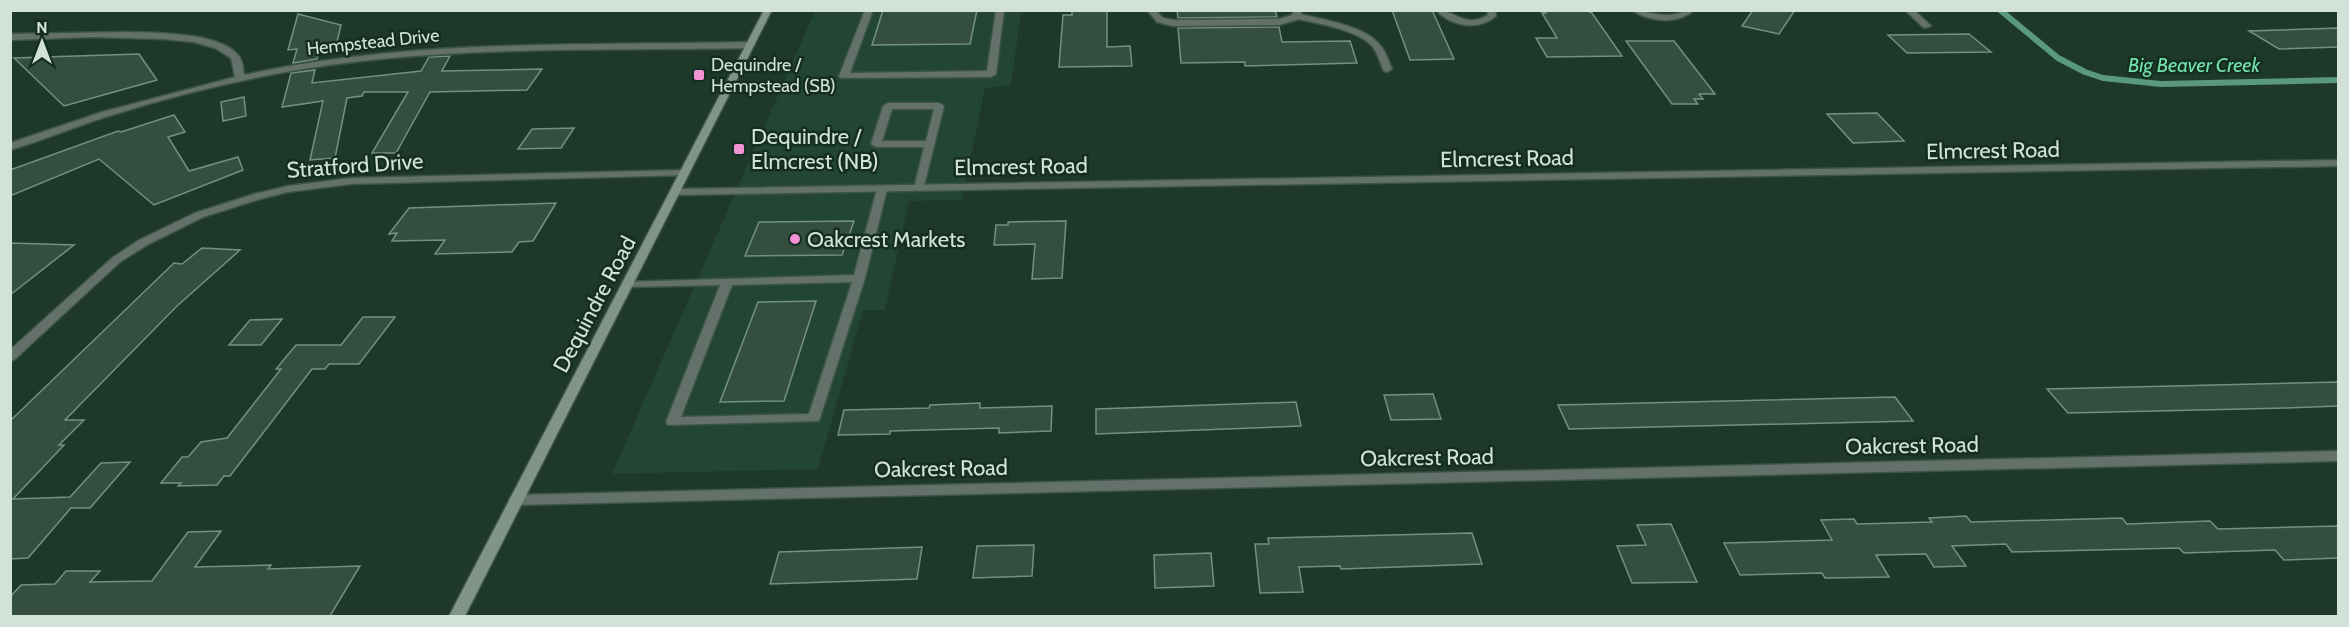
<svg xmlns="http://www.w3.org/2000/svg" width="2349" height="627" font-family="Cabin,sans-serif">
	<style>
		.built { fill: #234533 }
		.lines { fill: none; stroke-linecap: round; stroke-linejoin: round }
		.stream { stroke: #5a997c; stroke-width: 6 }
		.building { fill: #344f40; stroke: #739180; stroke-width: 1.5 }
		.service-casing { stroke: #3b5446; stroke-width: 3 }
		.minor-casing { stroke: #3b5446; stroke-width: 3 }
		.secondary-casing { stroke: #3b5446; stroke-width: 3 }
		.service { fill: #64716a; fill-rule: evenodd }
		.minor { fill: #64716a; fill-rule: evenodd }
		.secondary { fill: #809488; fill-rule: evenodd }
		.poi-dot { fill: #f491d4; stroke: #142e21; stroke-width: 2 }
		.labels { text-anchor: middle; stroke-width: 5; stroke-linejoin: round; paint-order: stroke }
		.far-street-label { font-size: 18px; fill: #d2e2d9; stroke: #142e21 }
		.far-poi-label { font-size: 18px; fill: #d2e2d9; stroke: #142e21; text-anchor: start }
		.far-water-label { font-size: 20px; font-style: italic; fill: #73e1a9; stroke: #142e21 }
		.poi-label { font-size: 22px; fill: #d2e2d9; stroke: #142e21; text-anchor: start }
		.street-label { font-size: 22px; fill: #d2e2d9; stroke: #142e21 }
	</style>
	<rect width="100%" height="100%" fill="#1e392a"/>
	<path class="built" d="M815 11H1021L1011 85 985 88 962 200 909 201 885 310H863L818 469 612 474Z"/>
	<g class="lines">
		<path class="stream" d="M2000 10 2058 58 2085 72 2103 78 2161 84 2338 80"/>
	</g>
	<path class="building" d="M883 10H977L970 44 872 45Z
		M1072 10H1107V47L1130 46 1132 66 1059 67 1063 15H1072Z
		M1177 10H1275L1277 17 1178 18Z
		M1392 10H1432L1454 59 1410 60Z
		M1544 10H1585L1592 13 1622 56 1547 57 1536 38H1557L1542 13H1546Z
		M1753 10H1795L1779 34 1742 26Z
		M298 14 341 25 337 42 321 44 317 59 293 63 297 49 288 50Z
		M1279 27 1282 42 1350 41 1357 63 1245 66V62L1181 63 1178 28Z
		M2338 28V47L2279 49 2249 31Z
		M1969 34 1991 52 1907 53 1888 35Z
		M1626 41H1674L1715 94H1699L1703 99H1694L1698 104H1672Z
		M139 54 157 80 64 106 14 58Z
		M450 56 442 71 542 69 527 90 430 92 396 153H372L408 92H364L362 96 347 98 335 158 310 160 323 101 282 107 291 73 315 70 312 83 421 71 429 57Z
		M244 97 246 116 223 121 221 102Z
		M1877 113 1904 141 1853 143 1827 114Z
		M174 115 185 132 168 137 189 171 238 157 243 170 154 205 99 159 10 196V170L118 131 121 132Z
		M574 128 561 148 518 149 532 129Z
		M556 203 533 241 519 242 512 252 435 254 445 240 392 241 397 233 389 234 409 208Z
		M854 221 842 255 745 256 759 222Z
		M1066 221 1062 278 1032 279 1035 244 994 245 996 225H1008V222Z
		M10 243 74 245 10 295Z
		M202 248 240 250 177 306 65 420H84L59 445H64L13 499 70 497 101 463 130 462 90 508H71L28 558 10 559V421L174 263 182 264Z
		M816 301 784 401 720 402 758 302Z
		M363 317H395L359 364H329L325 369H312L230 476H224L217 485 178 486 181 483H161L182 457H188L201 442 227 438 281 369H276L296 345H341Z
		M282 319 261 345H229L250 320Z
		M2338 382V406L2286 408 2068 413 2047 389Z
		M1433 394 1441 419 1391 420 1384 395Z
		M1895 397 1913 421 1569 429 1558 405Z
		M1296 402 1301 426 1096 434V409Z
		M980 403V408L1052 406 1051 431 999 433V428L890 431V434L838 435 844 410 929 408 930 405Z
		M1966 516 1971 522 2122 518 2127 524 2210 521 2218 529 2338 526V558L2284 560 2275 550 2184 553 2179 548 2012 552 2006 544 1952 546 1966 566 1934 567 1926 554 1876 555 1889 577 1825 578 1822 573 1740 575 1724 543 1832 540 1821 520 1854 519 1857 524 1932 522 1929 518Z
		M1671 524 1697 582 1632 583 1617 546 1646 545 1637 525Z
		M221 531 195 567 271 565 268 569 360 566 330 616H10V597L21 585 55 584 66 571H100L90 582 152 581 188 532Z
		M1472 533 1482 564 1341 569 1340 566 1299 567 1303 592 1260 593 1255 544H1269L1268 538Z
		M1034 545 1032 576 973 578 977 546Z
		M922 547 917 579 770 584 779 552Z
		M1211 553 1214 586 1155 588 1154 555Z"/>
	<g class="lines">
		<g class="service-casing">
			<path id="service" d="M865 10H873L850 73 987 71 996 10H1004L996 74 991 77 841 78 839 76Z
				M1905 10H1914L1931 26 1924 28Z
				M1296 13C1319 19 1364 25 1379 44 1386 51 1388 60 1392 69L1387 72 1384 71C1380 63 1378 53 1372 46 1357 29 1315 23 1293 18L1292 16Z
				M888 103H939L944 106 923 190 919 191 914 188 924 147H876L871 144 883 106ZM892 109H934L926 141H882Z
				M882 186 887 189 865 278 819 421 668 425 666 422 720 285 628 287 624 286 622 284 624 282 854 275 877 189ZM852 282 809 414 681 417 732 285Z"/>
		</g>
		<g class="minor-casing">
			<path id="minor" d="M1147 10H1155L1163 18 1173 20 1279 19 1292 15 1294 10H1302L1299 19 1279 25 1173 26 1157 22Z
				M1436 10C1456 10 1464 29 1488 15L1487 10H1495L1496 16C1479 31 1451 27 1436 10Z
				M1632 10C1644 10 1654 15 1666 15 1676 16 1684 10 1694 10 1678 25 1649 22 1632 10Z
				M128 32C157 33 220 32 239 56 243 62 243 68 244 75 410 38 582 46 751 42L755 45 751 48C601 51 451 45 303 69 237 80 172 96 109 116 76 126 44 140 10 150V143L102 112 235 77 231 58 215 48 193 42 163 39 93 37 10 40V34Z
				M2338 160V166L676 195 671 192 676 189Z
				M684 170 689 173 688 175 351 184 288 192 260 199 203 217 147 245 120 262 14 360 10 361V350L112 258 139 240 195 213 254 194 288 186 351 178Z
				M2338 451V461L516 505 511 504 509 500 511 496 516 495Z"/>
		</g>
		<g class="secondary-casing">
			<path id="secondary" d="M764 10H772L465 616H449Z"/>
		</g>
		<use href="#service" class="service"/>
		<use href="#minor" class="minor"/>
		<use href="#secondary" class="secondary"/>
	</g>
	<g class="poi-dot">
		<rect x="693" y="69" width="12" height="12" rx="3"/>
		<rect x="733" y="143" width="12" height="12" rx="3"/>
		<circle cx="795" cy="239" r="6"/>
	</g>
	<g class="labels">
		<g class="far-street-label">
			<text transform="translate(373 42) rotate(-6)" y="6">Hempstead Drive</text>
		</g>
		<g class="far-poi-label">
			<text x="711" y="71">Dequindre /<tspan x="711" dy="21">Hempstead (SB)</tspan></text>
		</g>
		<g class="far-water-label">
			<text x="2194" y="72">Big Beaver Creek</text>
		</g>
		<g class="poi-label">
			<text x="751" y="144">Dequindre /<tspan x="751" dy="25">Elmcrest (NB)</tspan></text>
			<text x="807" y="247">Oakcrest Markets</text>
		</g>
		<g class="street-label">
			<text transform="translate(1993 150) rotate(-1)" y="8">Elmcrest Road</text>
			<text transform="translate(1507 158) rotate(-1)" y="8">Elmcrest Road</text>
			<text transform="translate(355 165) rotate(-4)" y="8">Stratford Drive</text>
			<text transform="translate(1021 166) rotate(-1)" y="8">Elmcrest Road</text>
			<text transform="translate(594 304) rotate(-62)" y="8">Dequindre Road</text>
			<text transform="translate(1912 445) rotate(-1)" y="8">Oakcrest Road</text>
			<text transform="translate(1427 457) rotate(-1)" y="8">Oakcrest Road</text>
			<text transform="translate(941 468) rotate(-1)" y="8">Oakcrest Road</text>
		</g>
	</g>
	<rect width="2349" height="627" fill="none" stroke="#d2e2d9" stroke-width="24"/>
	<g transform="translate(42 42)" stroke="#142e21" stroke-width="4.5" paint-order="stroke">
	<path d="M0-4.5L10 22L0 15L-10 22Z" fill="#d2e2d9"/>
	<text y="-9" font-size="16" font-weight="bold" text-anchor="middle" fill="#d2e2d9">N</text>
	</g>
</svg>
